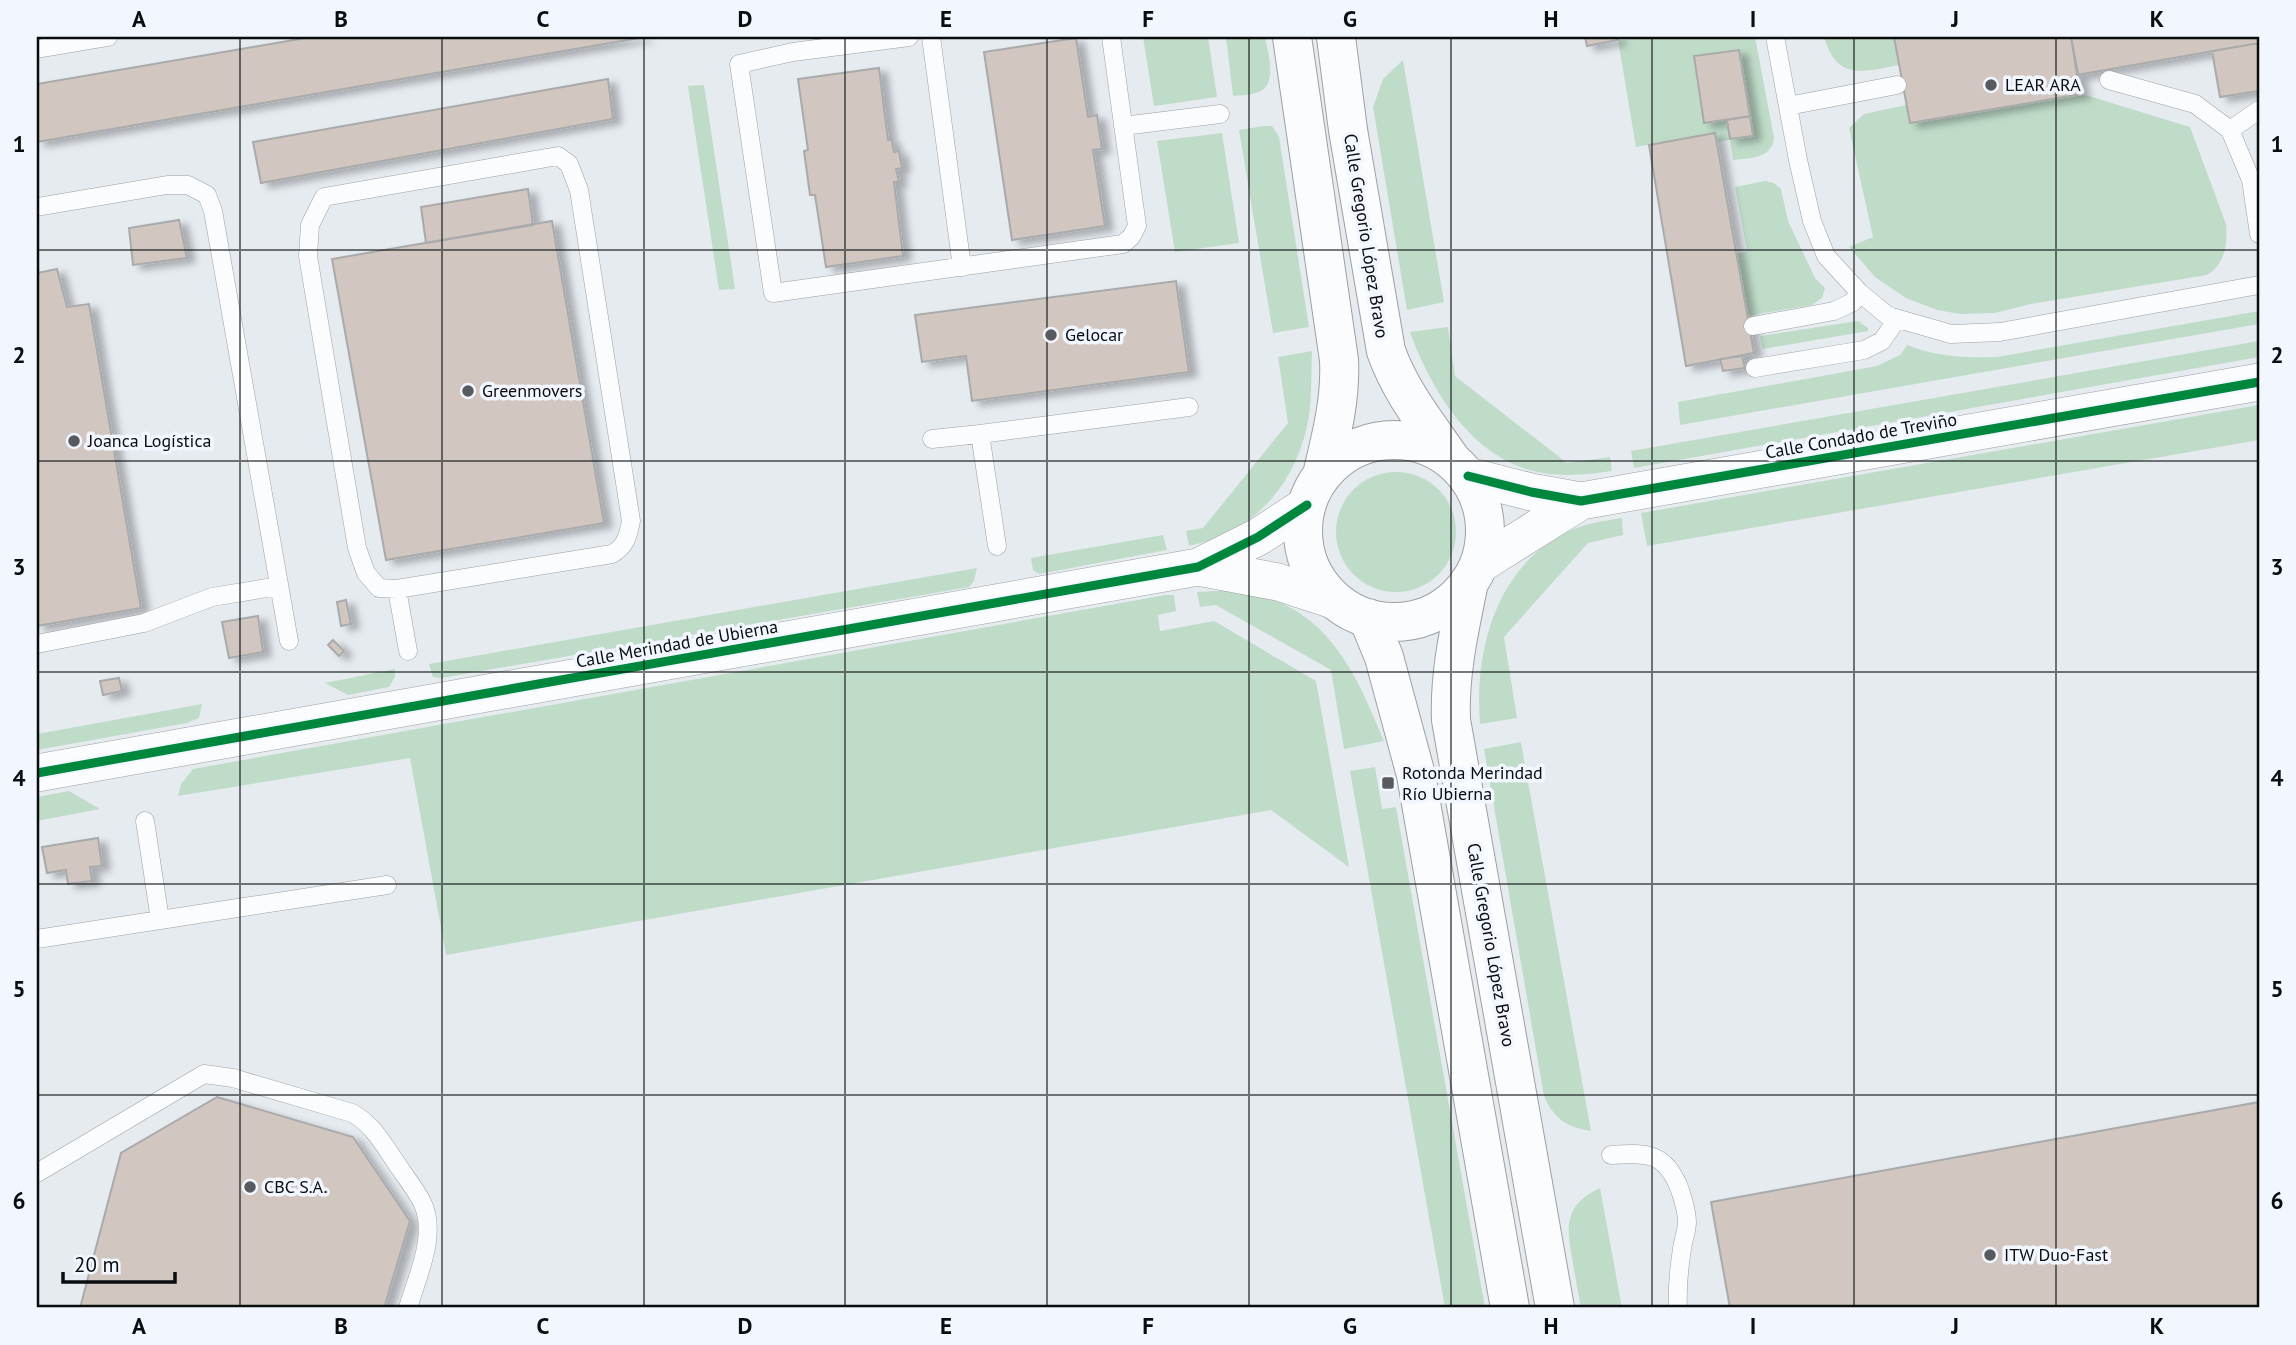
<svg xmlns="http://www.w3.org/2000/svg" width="2296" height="1345" font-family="'PT Sans',sans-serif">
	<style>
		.green { fill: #bfdcc9 }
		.building { fill: #d1c7c0; stroke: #a9aaab; stroke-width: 2; filter: url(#shadow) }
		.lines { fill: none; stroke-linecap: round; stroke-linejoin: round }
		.service-casing { stroke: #9ca0a4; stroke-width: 19 }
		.minor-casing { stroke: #9ca0a4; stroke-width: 38 }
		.secondary-casing { stroke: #9ca0a4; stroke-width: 40 }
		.service { stroke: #fbfcfd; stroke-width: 18 }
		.minor { stroke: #fbfcfd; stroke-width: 37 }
		.secondary { stroke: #fbfcfd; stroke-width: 38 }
		.cycleway-casing { stroke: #f2f7ff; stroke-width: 13 }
		.cycleway { stroke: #00873e; stroke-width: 9 }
		.grid { fill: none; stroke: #0a0c0f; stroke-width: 2; stroke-opacity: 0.55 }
		.poi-dot { fill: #575a5e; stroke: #f2f7ff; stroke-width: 2.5 }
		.labels { text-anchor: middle; stroke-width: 7; stroke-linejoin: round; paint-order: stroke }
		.poi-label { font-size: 18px; fill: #0a0c0f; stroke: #f2f7ff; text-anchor: start }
		.street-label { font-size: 18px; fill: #0a0c0f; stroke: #f2f7ff }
		.neatline { fill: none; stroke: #0a0c0f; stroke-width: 2.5 }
		.grid-label { font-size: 23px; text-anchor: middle; font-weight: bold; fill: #0a0c0f }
	</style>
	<defs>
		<filter id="shadow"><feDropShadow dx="8" dy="4.5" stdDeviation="3.5" flood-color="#0004"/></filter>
	</defs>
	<rect width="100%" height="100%" fill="#e6ebf0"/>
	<path class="green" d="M1143 37H1208L1217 97 1154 106Z
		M1226 37H1265C1268 53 1279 87 1256 93 1249 95 1241 95 1233 96Z
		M1629 37H1755L1774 138C1772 159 1749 158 1733 160L1730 140 1716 142 1715 133 1636 147 1618 40 1629 39Z
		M1824 37H1894L1899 65C1862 72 1837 81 1824 37Z
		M1403 60 1444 302 1407 310 1373 107 1383 79Z
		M704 85 735 289 719 290 688 86Z
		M2082 94 2190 127 2226 224C2228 244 2225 264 2207 275L2031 304 1995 313 1960 314 1937 310 1906 298 1875 277 1849 247 1873 237 1849 128 1864 114 1906 105 1910 123Z
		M1264 126H1272L1279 137 1309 327 1273 333 1239 130Z
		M1222 133 1239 243 1175 252 1157 141Z
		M1765 181 1774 183 1781 189 1788 221 1815 278 1825 288 1822 298 1812 305 1748 316 1736 254 1747 251 1735 187Z
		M2259 311V324L1680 425 1678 402 1877 366 1900 355 1907 345C1936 357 1966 358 1997 357Z
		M1858 321 1868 328V331L1763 349 1760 336Z
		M1448 327 1455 376 1567 463 1610 457 1612 471C1584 475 1554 478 1526 469 1467 450 1430 387 1410 332Z
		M2259 341V357L1634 468 1631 451Z
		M1312 351C1311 373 1312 395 1309 416 1298 482 1256 532 1189 546L1186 531 1203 528 1288 423 1278 357Z
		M2259 405V440L1647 546 1641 513Z
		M1336 532a60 60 0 1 1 120 0a60 60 0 1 1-120 0Z
		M1622 518 1623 535 1588 543 1504 637 1517 718 1480 724C1474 650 1496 566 1569 531 1586 523 1604 521 1622 518Z
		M1163 535 1167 550 1039 574 1033 570 1031 558Z
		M977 568 974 581 969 587 441 678 433 677 429 664Z
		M1233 590C1324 601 1353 666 1384 741L1344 749 1331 670 1216 605 1200 607 1197 592Z
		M1166 595H1174L1176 611 1158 615 1160 631 1214 621 1316 681 1349 867 1271 810 446 955 410 758 178 796 181 784 193 769Z
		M395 669V677L389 687 348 695 325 683Z
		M202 704 199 718 187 723 37 750V734Z
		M1521 742V743L1591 1131C1568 1128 1553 1118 1544 1096L1484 749Z
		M1375 767 1382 809 1396 807 1485 1308H1445L1350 771Z
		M69 791 100 809 37 821V797Z
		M1600 1188 1622 1308H1581C1578 1292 1575 1275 1572 1258 1566 1224 1565 1205 1600 1188Z"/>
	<path class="building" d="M311 37H645L37 142V84Z
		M1585 37H1618V40L1587 46Z
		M1894 37H2071L2082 94 1910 123Z
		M2071 37H2259V43L2077 75Z
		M1076 38 1088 117 1097 115 1102 149 1093 150 1105 226 1012 240 984 52Z
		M2259 43V91L2220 97 2212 51Z
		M1739 50 1750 116 1704 123 1694 56Z
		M879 68 888 140H892L894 152 899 151 902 168 896 169 899 182H894L903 256 826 267 815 195H810L804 151 808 150 798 79Z
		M608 79 613 119 261 183 253 142Z
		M1750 116 1753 136 1730 139 1727 120Z
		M1715 133 1754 353 1686 366 1649 145Z
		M528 189 533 225 426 243 421 207Z
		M179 220 187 258 133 265 129 228Z
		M552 221 604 523 386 560 332 259Z
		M57 269 67 307 89 304 141 608 37 626V273Z
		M1176 281 1189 372 972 401 966 356 922 362 915 315Z
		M1742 356 1745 368 1723 371 1720 359Z
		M346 600 351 624 341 626 337 602Z
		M258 616 263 652 229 658 222 622Z
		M333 640 344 651 339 656 328 645Z
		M119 678 122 691 103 695 100 681Z
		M98 838 102 866 90 867 92 881 68 884 66 870 47 873 42 847Z
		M217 1097 353 1137 410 1221 384 1308H80L121 1153Z
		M2259 1102V1308H1730L1711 1202Z"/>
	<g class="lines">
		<g class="service-casing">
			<path id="service" d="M909 37 793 52 739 64 773 293 1123 244 1131 237 1137 226 1111 37
				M931 37 962 267
				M1775 37 1798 160 1812 221 1826 256 1859 292 1888 316 1951 334 2000 332 2259 285
				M37 49 108 37
				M2109 80 2195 104 2230 130 2251 180 2259 234
				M1788 106 1897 85
				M1123 126 1220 114
				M2230 130 2259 110
				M558 156 569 164 579 190 631 521C628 536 626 546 612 554L397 589 379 588 366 573 357 548 308 256 310 225 324 197Z
				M37 207 167 185H188L207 195 213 211 289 641
				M1753 326 1834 311 1853 302 1859 292
				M1755 368 1864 350 1882 341 1897 319
				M932 439 980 434
				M997 546 980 434 1189 407
				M397 589 408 651
				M37 644 144 623 212 597 279 586
				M145 821 160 920 387 885
				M37 939 160 920
				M1611 1155C1648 1152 1666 1153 1680 1190 1683 1199 1687 1212 1687 1222 1687 1231 1683 1240 1682 1249 1679 1268 1677 1288 1678 1308
				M37 1173 204 1074 233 1078 352 1113C372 1124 382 1142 395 1161 403 1174 415 1188 422 1202 438 1234 417 1277 408 1308"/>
		</g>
		<g class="minor-casing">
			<path id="minor" d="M1468 476 1531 492 1581 501 2259 382
				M1479 565 1581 501
				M1198 567 1278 582 1336 601
				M37 773 1198 567 1258 537 1307 505"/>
		</g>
		<g class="secondary-casing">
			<path id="secondary" d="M1292 37 1339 360C1341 400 1331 437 1322 475
				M1336 37 1348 130 1386 351C1400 391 1426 423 1450 458
				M1303 531a91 91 0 1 1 182 0a91 91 0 1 1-182 0Z
				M1469 582C1460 627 1449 673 1451 720L1555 1308
				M1368 618 1384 657 1416 775 1510 1308"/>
		</g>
		<use href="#service" class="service"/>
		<use href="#minor" class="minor"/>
		<use href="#secondary" class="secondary"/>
		<g class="cycleway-casing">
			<path id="cycleway" d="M1468 476 1531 492 1581 501 2259 382
				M37 773 1198 567 1258 537 1307 505"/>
		</g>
		<use href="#cycleway" class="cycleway"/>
	</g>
	<path class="grid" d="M240 37V1308M442 37V1308M644 37V1308M845 37V1308M1047 37V1308M1249 37V1308M1451 37V1308M1652 37V1308M1854 37V1308M2056 37V1308M37 250H2259M37 461H2259M37 672H2259M37 884H2259M37 1095H2259"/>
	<g class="poi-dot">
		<circle cx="1991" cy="85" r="7"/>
		<circle cx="1051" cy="335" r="7"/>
		<circle cx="468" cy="391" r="7"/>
		<circle cx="74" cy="441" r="7"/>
		<rect x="1381" y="776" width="14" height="14" rx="3.5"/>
		<circle cx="250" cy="1187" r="7"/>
		<circle cx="1990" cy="1255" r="7"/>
	</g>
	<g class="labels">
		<g class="poi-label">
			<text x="2005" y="91">LEAR ARA</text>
			<text x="1065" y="341">Gelocar</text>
			<text x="482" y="397">Greenmovers</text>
			<text x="88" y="447">Joanca Logística</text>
			<text x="1402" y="779">Rotonda Merindad<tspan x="1402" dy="21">Río Ubierna</tspan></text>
			<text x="264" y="1193">CBC S.A.</text>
			<text x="2004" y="1261">ITW Duo-Fast</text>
		</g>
		<g class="street-label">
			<text transform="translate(1366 236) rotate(81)" y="6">Calle Gregorio López Bravo</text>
			<text transform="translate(1861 436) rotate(-10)" y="6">Calle Condado de Treviño</text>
			<text transform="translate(677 644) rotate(-10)" y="6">Calle Merindad de Ubierna</text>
			<text transform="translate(1491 945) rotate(80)" y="6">Calle Gregorio López Bravo</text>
		</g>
	</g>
	<rect width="2296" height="1345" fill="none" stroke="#f2f7ff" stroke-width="77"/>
	<path d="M63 1272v10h112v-10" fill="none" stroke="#0a0c0f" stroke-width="3.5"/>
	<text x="74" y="1272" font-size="21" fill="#0a0c0f" stroke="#f2f7ff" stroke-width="5" paint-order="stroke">20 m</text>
	<rect x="38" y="38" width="2220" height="1268" class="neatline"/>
	<g class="grid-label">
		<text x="139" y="27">A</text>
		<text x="341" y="27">B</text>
		<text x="543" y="27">C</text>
		<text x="745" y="27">D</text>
		<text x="946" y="27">E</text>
		<text x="1148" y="27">F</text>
		<text x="1350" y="27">G</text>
		<text x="1551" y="27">H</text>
		<text x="1753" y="27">I</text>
		<text x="1955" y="27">J</text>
		<text x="2157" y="27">K</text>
		<text x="19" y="152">1</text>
		<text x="2277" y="152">1</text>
		<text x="19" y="363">2</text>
		<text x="2277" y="363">2</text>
		<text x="19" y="575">3</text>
		<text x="2277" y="575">3</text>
		<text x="19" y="786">4</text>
		<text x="2277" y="786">4</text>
		<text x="19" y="997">5</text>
		<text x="2277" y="997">5</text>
		<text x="19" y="1209">6</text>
		<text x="2277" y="1209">6</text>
		<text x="139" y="1334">A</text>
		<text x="341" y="1334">B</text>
		<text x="543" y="1334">C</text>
		<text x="745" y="1334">D</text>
		<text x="946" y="1334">E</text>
		<text x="1148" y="1334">F</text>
		<text x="1350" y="1334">G</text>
		<text x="1551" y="1334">H</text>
		<text x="1753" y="1334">I</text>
		<text x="1955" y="1334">J</text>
		<text x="2157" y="1334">K</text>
	</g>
</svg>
